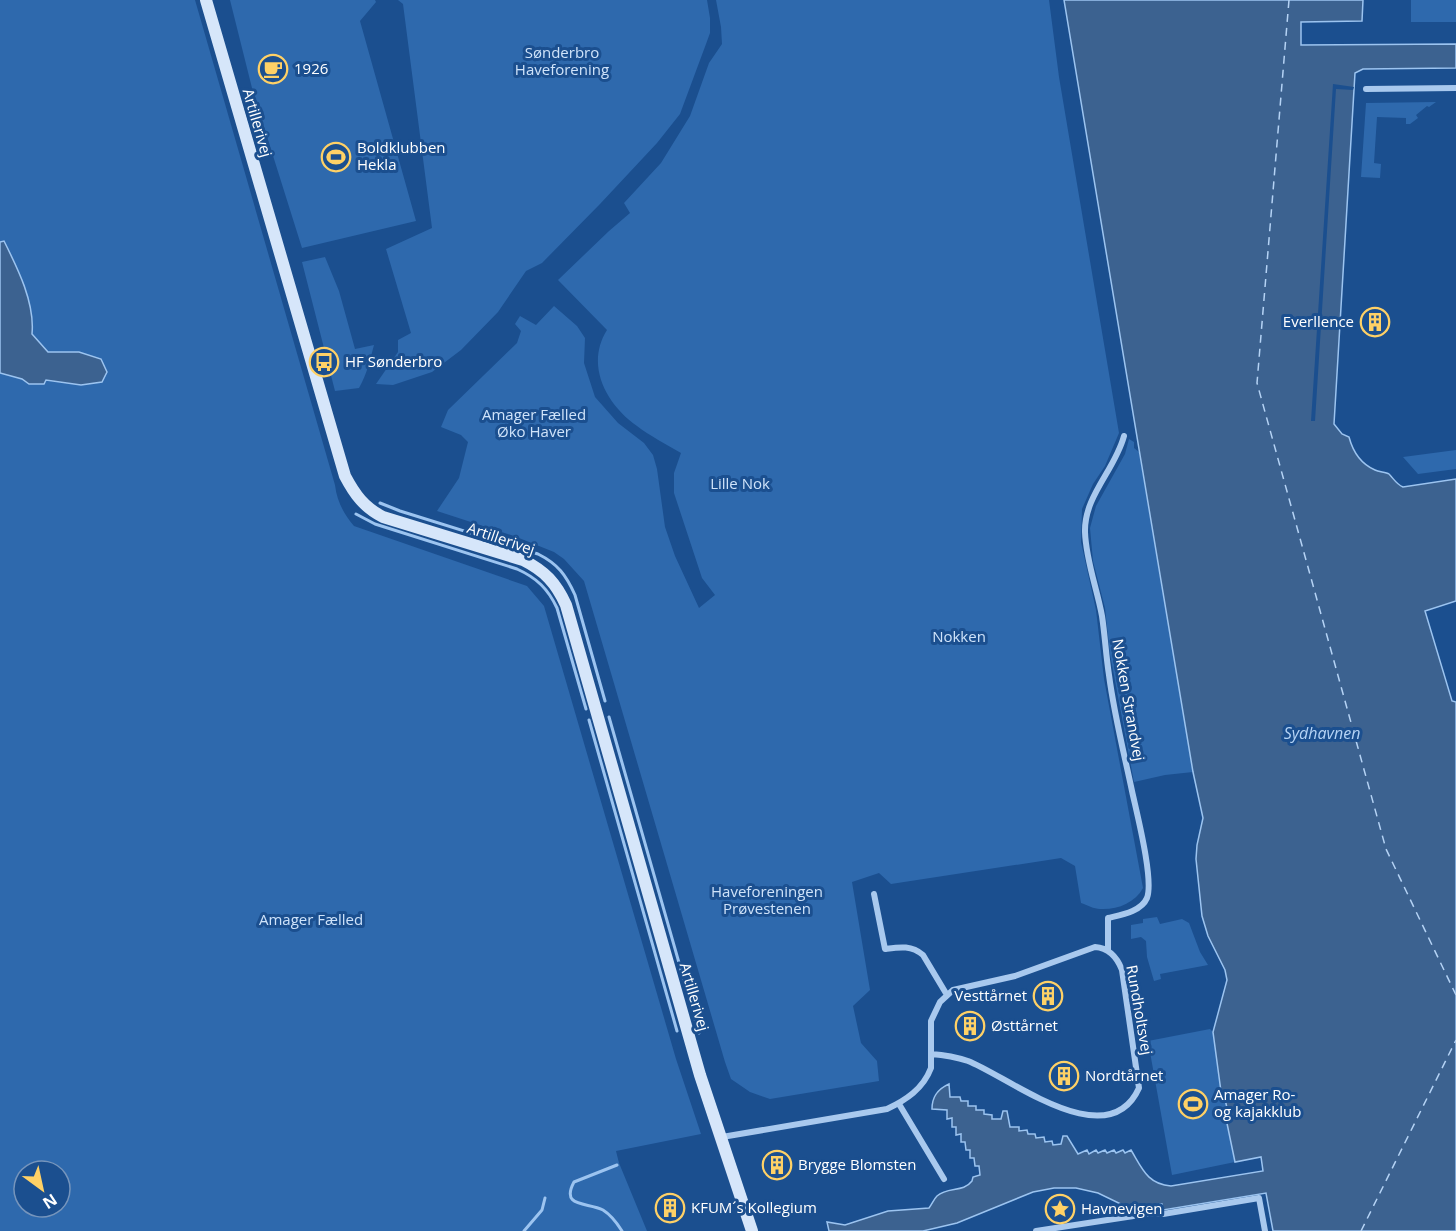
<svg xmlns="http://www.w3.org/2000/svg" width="1456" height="1231" font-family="'Open Sans',sans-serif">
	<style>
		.green { fill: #2e69ad; fill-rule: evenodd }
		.water { fill: #3c6290; stroke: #9cc4f0; stroke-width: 1.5 }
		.pier { fill: #1b4f8f }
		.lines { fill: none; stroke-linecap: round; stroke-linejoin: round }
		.stream { stroke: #9cc4f0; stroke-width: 3 }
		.ferry { stroke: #b5d3f5; stroke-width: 1.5; stroke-dasharray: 8 6; stroke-linecap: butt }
		.street { stroke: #a9c9ee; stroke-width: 6 }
		.secondary { stroke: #d6e6fa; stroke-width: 12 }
		.labels { text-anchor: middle; stroke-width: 6; stroke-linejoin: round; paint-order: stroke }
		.park-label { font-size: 15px; fill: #cfe3fa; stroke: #1b4f8f }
		.poi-label { font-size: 15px; fill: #fff; stroke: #1b4f8f; text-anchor: start }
		.street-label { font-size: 15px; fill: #fff; stroke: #1b4f8f }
		.water-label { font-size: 16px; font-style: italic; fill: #b5d3f5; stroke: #1b4f8f }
	</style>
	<rect width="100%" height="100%" fill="#1b4f8f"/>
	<path class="green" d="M0 0H195L335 485C337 502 344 514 354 526L527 586 544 606 676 1059 701 1134 616 1151 619 1163 647 1231H0ZM24 1171H60V1207H24Z
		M230 0H375L376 2 360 21 416 221 302 248 253 92Z
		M398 0H707L710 18V33L706 44 680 114 657 143 600 204 542 263 526 271 498 312 461 350 432 372 393 385 376 384 398 352V340L411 333 386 249 432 228 403 4Z
		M716 0H1049L1059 77 1119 433 1105 466 1093 484 1082 509 1081 542 1096 610 1104 679 1143 888C1135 903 1117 910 1100 909 1094 909 1087 905 1081 903L1075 866 1061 858 891 884 879 873 852 882 870 990 853 1006 861 1043 877 1061 879 1081 770 1099 750 1092 731 1079 725 1062 584 581 564 559 554 552 514 536 437 511 459 478 468 442 461 435 441 427 448 410 517 343 521 331 515 324 520 316 536 325 554 306 577 326 585 338 584 363 595 397 618 423 644 443 653 455 657 469 665 527 675 556 699 608 715 595 702 578 674 493V473L681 453C666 444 650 436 637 426 606 404 585 365 607 330L558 280 609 231 630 213 624 203 661 163 690 116 709 63 722 44 721 27Z
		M1411 0H1456V22H1411Z
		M1436 102 1429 107 1427 106 1416 115 1418 118 1410 124H1406V118L1377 117 1374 163 1381 164 1380 178 1361 177 1366 103Z
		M325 257 339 291 355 349 374 345C370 360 367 374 359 388L335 391 302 262Z
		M1129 439 1134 442V448L1139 452 1193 772 1165 775 1134 782 1110 654 1105 608 1093 561 1090 528 1096 506 1125 454Z
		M1456 450V469L1418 474 1403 457Z
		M1157 917 1160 924 1182 919 1189 923 1200 952 1208 965 1160 974 1161 979 1154 981 1147 957 1146 941 1141 937 1131 939V925L1143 923V919Z
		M1210 1029 1213 1032 1223 1099H1225L1227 1108 1224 1109 1235 1162 1172 1175 1148 1041Z"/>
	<path class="water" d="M1064 0H1363L1362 21 1301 22V45L1456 44V68L1363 69 1355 73 1334 424 1342 434 1349 437C1353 452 1361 464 1375 470 1379 472 1386 472 1389 474 1394 479 1396 484 1403 487L1456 479V601L1425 611 1452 701 1456 702V1231H1273L1266 1193 1163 1210 1162 1204H1160L1131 1209 1098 1193 1076 1188H1054L1033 1192 957 1223 923 1231H829L827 1222 845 1225 888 1211 929 1208C932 1204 934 1199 937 1196 948 1186 963 1193 972 1181L973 1177 980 1175 979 1166H975L974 1158H970V1150H966L965 1142H961V1134L956 1135V1127H952V1118L947 1119V1110L932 1109C932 1096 938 1089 949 1084L950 1097H960L961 1101H968V1106H976V1110H984V1114L992 1115V1119H1001L1003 1111H1007L1010 1127H1019V1131L1027 1130 1028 1134H1035L1036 1138 1044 1137 1045 1142 1052 1141 1053 1145 1061 1144 1063 1136H1067L1078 1154 1087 1150 1089 1154 1096 1150 1098 1153 1105 1150 1107 1153 1114 1150 1116 1153 1123 1150 1125 1153 1131 1150C1142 1168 1147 1184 1171 1186L1263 1171 1261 1157 1235 1162 1224 1109 1227 1108 1225 1099H1222L1213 1032 1227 980 1225 970 1208 936 1202 916 1196 859 1197 845 1203 818 1193 772Z
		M4 241C18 269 35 303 32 334L48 352H79L101 359 107 372 102 382 81 385 46 380 44 384H29L22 379 0 373V242Z"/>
	<path class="pier" d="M1333 84 1354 87 1353 90 1336 89 1315 421H1311Z"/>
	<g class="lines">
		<path class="stream" d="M380 503 400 511 538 554C558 564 566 575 575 595L605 701
			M356 514 375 524 517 569C537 578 548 589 557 608L586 709
			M609 717 699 1033
			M589 720 677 1031
			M617 1165 574 1182C560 1208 588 1202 603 1210 611 1215 617 1223 622 1231
			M524 1231 542 1210 545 1198"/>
		<path class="ferry" d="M1289 0 1257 383 1386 849 1456 995
			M1361 1231 1456 1040"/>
		<path class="street" d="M1366 89 1456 88
			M874 894 885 949C900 947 911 945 923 955L947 995
			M1108 951V918C1120 915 1141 912 1147 898 1154 880 1137 814 1132 791 1124 753 1114 714 1109 675 1106 656 1105 636 1102 616 1097 588 1086 561 1085 532 1084 496 1115 470 1124 436
			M899 1104 944 1179
			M722 1137 887 1109C906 1100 923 1089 931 1068V1021L940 1002 953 990 1015 976 1095 947C1109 948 1117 957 1122 970L1139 1088C1108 1157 1009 1077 968 1061 956 1057 944 1055 931 1054
			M1036 1231 1153 1213 1163 1214 1259 1198 1265 1231"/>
		<path class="secondary" d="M206 0 345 476C355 495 364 507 383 517L523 560C545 571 556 583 566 605L700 1075 752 1231"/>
	</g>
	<defs>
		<g id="cafe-ring" transform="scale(1.5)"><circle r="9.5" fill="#1b4f8f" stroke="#ffd166" stroke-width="1.5"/><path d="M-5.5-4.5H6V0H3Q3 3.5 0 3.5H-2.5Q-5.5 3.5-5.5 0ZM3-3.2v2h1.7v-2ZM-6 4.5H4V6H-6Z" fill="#ffd166"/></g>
		<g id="stadium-ring" transform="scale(1.5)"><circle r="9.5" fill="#1b4f8f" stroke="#ffd166" stroke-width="1.5"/><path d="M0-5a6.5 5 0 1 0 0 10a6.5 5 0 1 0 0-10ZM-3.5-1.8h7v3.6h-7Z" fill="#ffd166"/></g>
		<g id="building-ring" transform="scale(1.5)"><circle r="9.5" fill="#1b4f8f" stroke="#ffd166" stroke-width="1.5"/><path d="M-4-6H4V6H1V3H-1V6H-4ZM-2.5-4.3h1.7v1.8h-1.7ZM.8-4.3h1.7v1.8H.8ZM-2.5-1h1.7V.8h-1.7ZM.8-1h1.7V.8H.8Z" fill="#ffd166"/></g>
		<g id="bus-ring" transform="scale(1.5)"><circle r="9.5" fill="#1b4f8f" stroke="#ffd166" stroke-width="1.5"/><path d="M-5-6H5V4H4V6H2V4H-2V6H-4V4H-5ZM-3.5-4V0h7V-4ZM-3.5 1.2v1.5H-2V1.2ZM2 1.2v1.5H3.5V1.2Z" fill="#ffd166"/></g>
		<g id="sight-ring" transform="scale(1.5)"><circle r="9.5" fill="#1b4f8f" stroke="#ffd166" stroke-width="1.5"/><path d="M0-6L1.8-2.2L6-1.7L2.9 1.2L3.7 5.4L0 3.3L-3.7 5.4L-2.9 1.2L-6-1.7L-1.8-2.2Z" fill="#ffd166"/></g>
	</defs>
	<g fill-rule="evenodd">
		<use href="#cafe-ring" x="273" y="69"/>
		<use href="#stadium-ring" x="336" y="157"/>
		<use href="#building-ring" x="1375" y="322"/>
		<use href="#bus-ring" x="324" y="362"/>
		<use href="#building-ring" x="1048" y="996"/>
		<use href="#building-ring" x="970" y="1026"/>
		<use href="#building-ring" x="1064" y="1076"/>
		<use href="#stadium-ring" x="1193" y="1104"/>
		<use href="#building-ring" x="777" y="1165"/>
		<use href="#building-ring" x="670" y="1208"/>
		<use href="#sight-ring" x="1060" y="1209"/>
	</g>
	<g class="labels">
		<g class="park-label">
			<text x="562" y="58">Sønderbro<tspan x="562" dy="17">Haveforening</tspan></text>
			<text x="534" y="420">Amager Fælled<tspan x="534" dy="17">Øko Haver</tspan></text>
			<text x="740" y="489">Lille Nok</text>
			<text x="959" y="642">Nokken</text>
			<text x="767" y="897">Haveforeningen<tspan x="767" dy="17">Prøvestenen</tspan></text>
			<text x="311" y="925">Amager Fælled</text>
		</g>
		<g class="poi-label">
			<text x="294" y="74">1926</text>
			<text x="357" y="153">Boldklubben<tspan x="357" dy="17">Hekla</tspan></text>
			<text x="1354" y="327" text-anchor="end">Everllence</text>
			<text x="345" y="367">HF Sønderbro</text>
			<text x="1027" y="1001" text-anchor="end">Vesttårnet</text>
			<text x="991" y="1031">Østtårnet</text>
			<text x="1085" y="1081">Nordtårnet</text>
			<text x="1214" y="1100">Amager Ro-<tspan x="1214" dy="17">og kajakklub</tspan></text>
			<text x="798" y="1170">Brygge Blomsten</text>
			<text x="691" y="1213">KFUM´s Kollegium</text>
			<text x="1081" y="1214">Havnevigen</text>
		</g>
		<g class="street-label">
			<text transform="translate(257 123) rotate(74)" y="5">Artillerivej</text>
			<text transform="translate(501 539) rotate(19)" y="5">Artillerivej</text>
			<text transform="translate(1128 700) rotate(80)" y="5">Nokken Strandvej</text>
			<text transform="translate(694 997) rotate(74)" y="5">Artillerivej</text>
			<text transform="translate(1139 1010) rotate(80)" y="5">Rundholtsvej</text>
		</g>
		<g class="water-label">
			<text x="1322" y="739">Sydhavnen</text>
		</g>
	</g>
	<g transform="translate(42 1189) rotate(147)"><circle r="28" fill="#1b4f8f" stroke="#7695bc" stroke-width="1.5"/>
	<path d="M0-4.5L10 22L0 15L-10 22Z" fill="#ffd166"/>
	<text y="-9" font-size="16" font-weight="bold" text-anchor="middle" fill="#ffffff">N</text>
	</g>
</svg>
